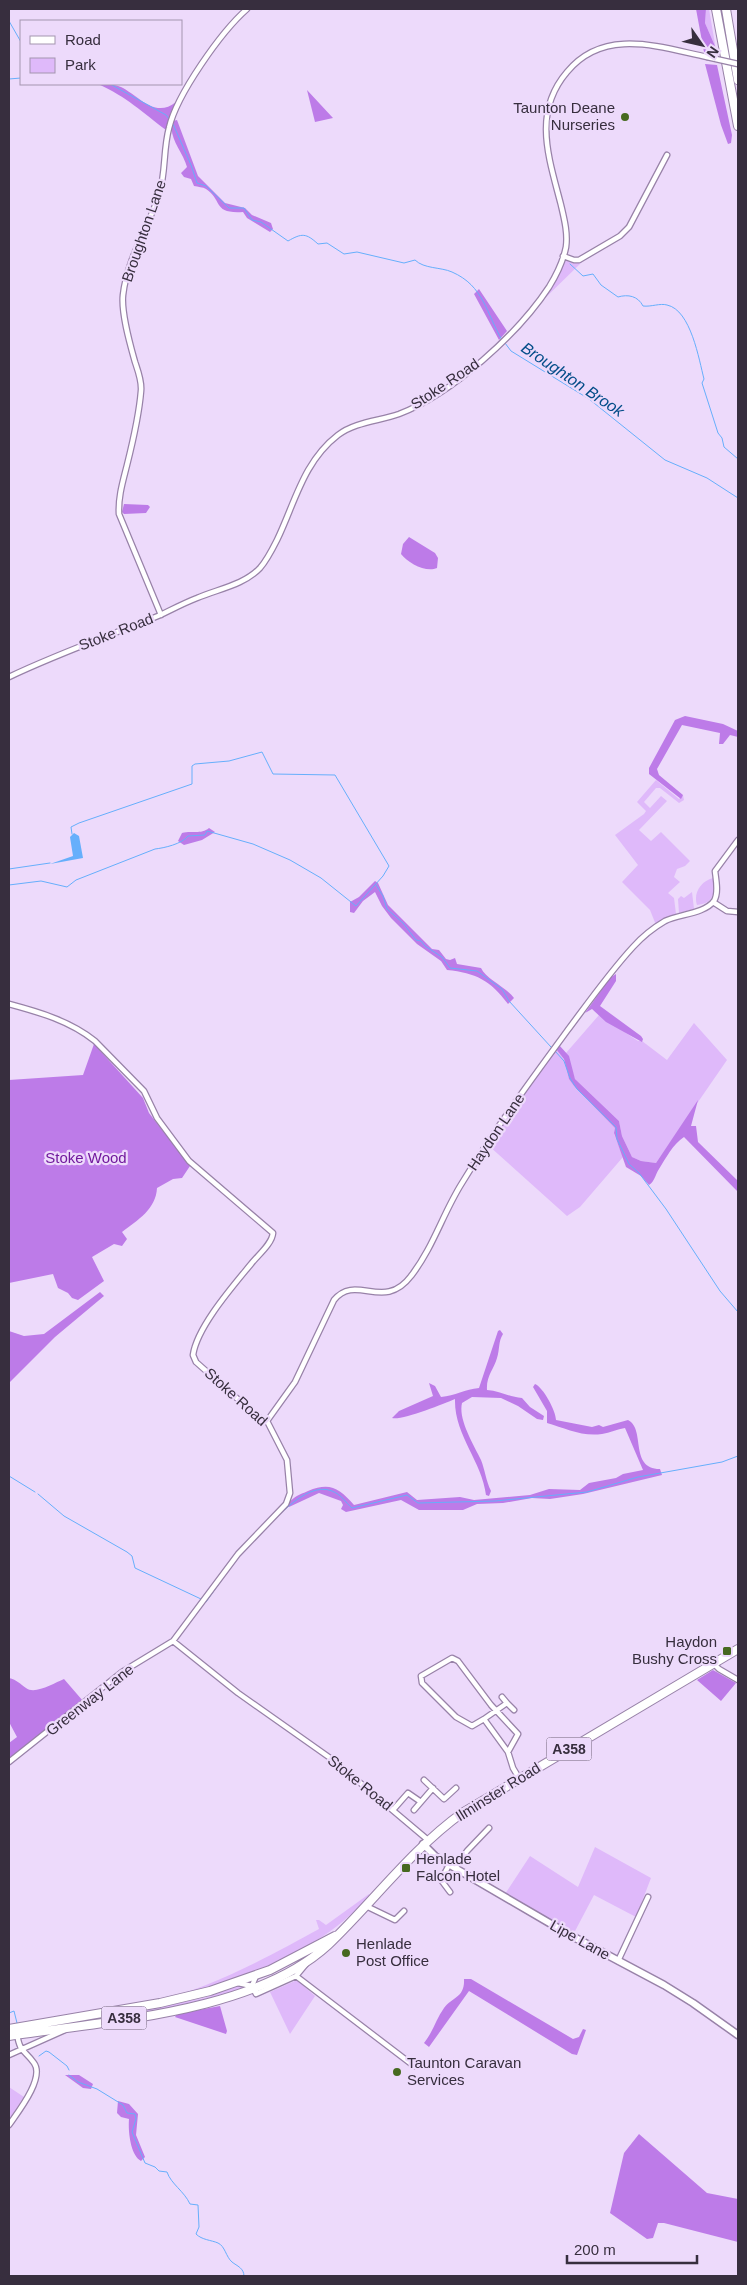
<svg xmlns="http://www.w3.org/2000/svg" width="747" height="2285" font-family="Arial,sans-serif">
	<style>
		.green { fill: #dfb9fa }
		.forest { fill: #bd7be8 }
		.water { fill: #66affb }
		.lines { fill: none; stroke-linecap: round; stroke-linejoin: round }
		.stream { stroke: #66affb; stroke-width: 1 }
		.street-casing { stroke: #9882a8; stroke-width: 7 }
		.secondary-casing { stroke: #9882a8; stroke-width: 9 }
		.highway-casing { stroke: #9882a8; stroke-width: 10 }
		.street { stroke: #fff; stroke-width: 4.5 }
		.secondary { stroke: #fff; stroke-width: 6 }
		.highway { stroke: #fff; stroke-width: 8 }
		.street-bridge-casing { stroke: #9882a8; stroke-width: 7; stroke-linecap: butt }
		.street-bridge { stroke: #fff; stroke-width: 4.5 }
		.poi-dot { fill: #476920; stroke: #eddafb; stroke-width: 2 }
		.labels { text-anchor: middle; stroke-width: 4.5; stroke-linejoin: round; paint-order: stroke }
		.shield { fill: #eddafb; stroke: #6e6277; stroke-width: 1 }
		.shield-label { font-size: 14px; font-weight: bold; fill: #372e3e }
		.poi-label { font-size: 15px; fill: #372e3e; stroke: #eddafb; text-anchor: start }
		.street-label { font-size: 15px; fill: #372e3e; stroke: #eddafb }
		.park-label { font-size: 15px; fill: #71199d; stroke: #eddafb }
		.water-label { font-size: 16px; font-style: italic; fill: #044d89; stroke: #eddafb }
	</style>
	<rect width="100%" height="100%" fill="#eddafb"/>
	<path class="green" d="M706 9H709L717 56 715 55V46L705 23Z
		M569 260 583 261 540 303 552 287 564 262Z
		M656 780 679 799 683 795 684 800 679 803 660 788H656L644 802 650 808 661 796 667 801 639 830 651 841 661 832 690 861 685 866 677 869 674 877 680 882 668 893 674 898 676 914 656 925 650 910 622 882 638 865 615 835 644 814 646 811 637 802Z
		M713 878C716 893 713 904 697 905 693 893 701 881 713 878Z
		M692 892 694 909 679 913 678 899 681 896 684 898Z
		M599 1015 638 1041H642L667 1060 694 1023 727 1060 656 1163 641 1161 632 1157 622 1136 619 1121 575 1079 566 1053Z
		M556 1049 564 1059 569 1079 574 1086 615 1128 614 1134 623 1157 580 1207 567 1216 489 1146 496 1133Z
		M595 1847 651 1878 636 1917 594 1895 574 1933 505 1894 530 1856 578 1887Z
		M369 1894 370 1896C290 1981 176 1999 66 2017L58 2016C90 2011 124 2008 156 2001 209 1989 272 1955 319 1929L316 1920H319L326 1925Z
		M297 1980 315 1996 290 2034 270 1992Z
		M239 1986 246 1988C177 2015 98 2020 25 2032L26 2029 148 2009 204 1998Z
		M9 2087 24 2097 9 2121Z"/>
	<path class="forest" d="M696 9H706L705 23 715 46V55L704 52Z
		M705 64 717 65 732 135 731 143 728 144 721 125Z
		M98 84C107 84 113 84 121 87 139 96 155 119 176 102L166 130C142 112 127 97 98 84Z
		M307 90 333 118 315 122Z
		M177 120 198 176 225 203 245 208 252 215 271 223 273 229 270 232 247 218 243 212C212 214 223 200 206 189 203 187 198 187 194 186L191 179 184 177 181 173 187 167C183 152 167 137 173 121Z
		M479 289 507 331 499 340 474 294Z
		M124 504 148 505 150 507 146 513 124 514 122 512Z
		M409 537 435 553 438 558 437 568C426 573 408 563 401 554L403 544Z
		M685 716 723 724 738 731V737L730 735 723 744H719L720 733 682 725 657 769 659 775 683 795 681 799 649 774V768L675 720Z
		M209 828 215 832 202 840 184 845 178 841 182 833C191 830 201 835 209 828Z
		M375 881 378 883 388 905 432 949 439 950 446 959 450 960 455 958 457 964 481 968C486 979 506 987 514 998L508 1004C490 980 476 973 447 970L441 961 417 944 391 918 382 906 375 892 363 901 354 913 350 912V902L359 897Z
		M616 974V981L600 1006 641 1036 643 1039 642 1042 606 1022 592 1009 585 1013 610 978Z
		M94 1044 143 1098 149 1113 190 1166 182 1178 173 1179 157 1188C156 1209 138 1220 122 1232L127 1239 122 1246 114 1244 92 1257 104 1281 78 1300 72 1298 68 1293 58 1288 53 1274 9 1283V1080L83 1075Z
		M559 1045 569 1056 575 1079 619 1121 622 1136 632 1157 641 1161 656 1163 698 1100 691 1126H696L698 1142 738 1181V1192L684 1137C673 1144 666 1158 659 1169 655 1175 655 1181 649 1185L641 1176 626 1167 614 1133 615 1128 574 1086 569 1079 564 1059 556 1049Z
		M100 1292 104 1296 55 1337 9 1383V1331L24 1336 44 1334Z
		M500 1330 503 1334C498 1342 500 1349 497 1358 494 1369 486 1376 487 1390 500 1391 509 1397 522 1398L530 1407 544 1416 543 1420 537 1419 518 1406 501 1398 472 1397 462 1403C458 1420 474 1445 481 1460 485 1470 486 1481 491 1491L489 1496 486 1495C482 1461 454 1435 455 1399 443 1404 401 1421 392 1418L399 1411 433 1396 429 1383 435 1386 441 1397C455 1396 465 1389 479 1388L498 1331Z
		M535 1384C543 1387 556 1411 556 1420L592 1427 599 1425 603 1427 628 1420C646 1429 629 1469 660 1469L662 1475 583 1494 550 1499 532 1498 503 1503 477 1504 463 1510H419L401 1500 346 1512 341 1509 343 1505 341 1501 319 1493 289 1507 288 1504C294 1496 299 1495 308 1491 330 1482 339 1488 354 1505L407 1492 417 1500 460 1497 474 1500 530 1495 549 1489 580 1490 589 1483 616 1478 623 1474 643 1470 625 1428C617 1429 610 1433 602 1434 582 1437 565 1428 547 1423V1411L533 1387Z
		M713 1670 736 1683 721 1701 697 1680Z
		M9 1678C17 1680 20 1684 26 1688 35 1695 54 1683 64 1679L83 1701 9 1759V1743L17 1737 9 1722Z
		M464 1979H471L573 2039 579 2037 583 2029 586 2030 577 2055 572 2054 469 1991 429 2047 424 2043C433 2032 436 2019 444 2008 452 1997 465 1998 464 1979Z
		M220 2006 227 2031 226 2034 175 2017 177 2014Z
		M65 2075H79L93 2084 91 2089 83 2088Z
		M118 2101 129 2104 138 2114 136 2135 145 2157 141 2161C130 2155 128 2130 129 2119L121 2117 117 2113Z
		M639 2134 707 2193 738 2199V2242L664 2223H658L653 2238 647 2239 610 2213 624 2153Z"/>
	<path class="water" d="M74 833 79 836 83 858 50 864 73 856 70 837Z"/>
	<g class="lines">
		<path class="stream" d="M9 21 21 42
			M9 79 21 78
			M110 84 166 115 169 119
			M173 124 191 165 197 183 206 186 229 208H244L252 220 261 222 288 241C302 233 306 233 318 244L327 243 344 254 357 252 404 263 415 260C424 269 441 267 452 272 484 286 486 313 502 340
			M570 264 583 276 593 274 601 285 618 297C628 294 638 296 643 306 651 307 660 303 667 305 691 310 699 360 704 379L702 383 718 433 722 438 724 447 738 459
			M505 343 511 351 589 399 665 460 707 478 738 498
			M9 869 50 863
			M9 885 41 881 67 887 76 880 155 849C164 848 182 844 188 836L205 835 207 831 253 844 290 860 321 878 356 906 383 876 389 866 335 775 273 774 262 752 229 761 195 764 192 766V784L79 823 71 827 72 834
			M376 885 383 896 387 909 403 923 416 940 421 941 425 946 442 957 450 968 477 971 502 989 509 1001 551 1047
			M555 1051 564 1061 570 1078 577 1089 616 1127 617 1139 629 1164 639 1173 666 1209 720 1291 738 1312
			M9 1476 35 1492
			M38 1494 64 1516 127 1552 132 1556 135 1568 201 1599
			M254 1540C272 1524 305 1480 332 1491 342 1495 345 1502 352 1508L407 1495 418 1503 495 1501 587 1492 638 1477 722 1462 738 1456
			M206 1602 233 1564
			M9 2013 14 2011 17 2023
			M39 2056 46 2051 49 2052 67 2066 69 2070
			M69 2075 78 2082 97 2089 123 2105 127 2113 135 2114 136 2119 132 2132 145 2163 155 2167 159 2171 167 2172C171 2184 184 2191 190 2204L198 2205 199 2227 196 2234C202 2240 211 2240 218 2243 225 2246 226 2257 232 2262 237 2266 244 2268 244 2276"/>
		<g class="street-casing">
			<path id="street" d="M563 256 574 260H579L620 236 629 227 667 155
				M161 615 119 514C118 497 123 481 127 465 133 441 139 416 141 391 142 381 138 371 135 362 130 344 121 313 123 295 127 259 148 228 159 195 166 173 163 150 169 128 177 94 221 32 247 9
				M9 677C57 654 108 636 158 616 171 610 184 603 197 598 218 589 244 585 260 568 267 560 272 550 277 540 295 503 303 462 338 435 355 422 379 421 399 414 452 394 518 334 549 287 557 274 563 262 566 247 568 233 564 218 561 205 549 158 532 113 567 72 604 27 659 47 707 57
				M713 902 727 911 738 912
				M9 1004C39 1012 70 1021 95 1041L144 1091 157 1118 189 1161 273 1233C272 1244 258 1255 251 1264 233 1286 197 1327 193 1355L196 1362 258 1417 267 1421 287 1460 290 1493 286 1504 238 1554 173 1641 122 1672 9 1762
				M267 1421 295 1382 334 1300C356 1273 384 1312 411 1276 433 1248 443 1213 462 1183 494 1130 531 1080 567 1031 588 1003 609 973 633 947 642 937 653 928 665 921 679 914 704 914 714 901 719 893 716 880 715 871L738 840
				M173 1641 238 1693 333 1760 428 1840
				M713 1663 719 1669 738 1680
				M507 1703 514 1710
				M484 1719 507 1703 502 1697
				M508 1752 518 1734 491 1705 458 1661 452 1658 421 1676 422 1683 456 1717 472 1726 484 1719 508 1752 513 1768 519 1778
				M424 1780 444 1799 456 1788
				M393 1810 408 1793 421 1802
				M414 1810 433 1788
				M449 1865 441 1880 450 1892
				M455 1868 467 1851 489 1828
				M366 1906 395 1920 404 1911
				M618 1961 648 1897
				M256 1976 252 1986 256 1994 296 1976 306 1964
				M296 1976 414 2066
				M238 1983 252 1986
				M9 2055 65 2030
				M9 2125C18 2112 45 2078 34 2063 24 2049 20 2053 17 2034"/>
		</g>
		<g class="secondary-casing">
			<path id="secondary" d="M423 1844 435 1856 455 1868 570 1935 664 1985 693 2003 738 2035"/>
		</g>
		<g class="highway-casing">
			<path id="highway" d="M716 9 738 126
				M726 9 738 80
				M9 2029 160 2003 210 1991 270 1970 335 1936
				M9 2036C105 2021 254 2013 328 1945 373 1902 411 1850 462 1813L738 1649"/>
		</g>
		<use href="#street" class="street"/>
		<use href="#secondary" class="secondary"/>
		<use href="#highway" class="highway"/>
		<g class="street-bridge-casing">
			<path id="street-bridge" d="M707 57 738 64"/>
		</g>
		<use href="#street-bridge" class="street-bridge"/>
	</g>
	<g class="poi-dot">
		<circle cx="625" cy="117" r="5"/>
		<rect x="722" y="1646" width="10" height="10" rx="2.5"/>
		<rect x="401" y="1863" width="10" height="10" rx="2.5"/>
		<circle cx="346" cy="1953" r="5"/>
		<circle cx="397" cy="2072" r="5"/>
	</g>
	<g class="labels">
		<g class="shield">
			<rect x="546.5" y="1737.5" width="45" height="23" rx="4"/>
			<rect x="101.5" y="2006.5" width="45" height="23" rx="4"/>
		</g>
		<g class="shield-label">
			<text x="569" y="1754">A358</text>
			<text x="124" y="2023">A358</text>
		</g>
		<g class="poi-label">
			<text x="615" y="113" text-anchor="end">Taunton Deane<tspan x="615" dy="17">Nurseries</tspan></text>
			<text x="717" y="1647" text-anchor="end">Haydon<tspan x="717" dy="17">Bushy Cross</tspan></text>
			<text x="416" y="1864">Henlade<tspan x="416" dy="17">Falcon Hotel</tspan></text>
			<text x="356" y="1949">Henlade<tspan x="356" dy="17">Post Office</tspan></text>
			<text x="407" y="2068">Taunton Caravan<tspan x="407" dy="17">Services</tspan></text>
		</g>
		<g class="street-label">
			<text transform="translate(144 231) rotate(-71)" y="5">Broughton Lane</text>
			<text transform="translate(445 384) rotate(-34)" y="5">Stoke Road</text>
			<text transform="translate(116 632) rotate(-21)" y="5">Stoke Road</text>
			<text transform="translate(496 1132) rotate(-56)" y="5">Haydon Lane</text>
			<text transform="translate(236 1397) rotate(42)" y="5">Stoke Road</text>
			<text transform="translate(90 1700) rotate(-38)" y="5">Greenway Lane</text>
			<text transform="translate(360 1783) rotate(39)" y="5">Stoke Road</text>
			<text transform="translate(498 1792) rotate(-32)" y="5">Ilminster Road</text>
			<text transform="translate(580 1940) rotate(29)" y="5">Lipe Lane</text>
		</g>
		<g class="park-label">
			<text x="86" y="1163">Stoke Wood</text>
		</g>
		<g class="water-label">
			<text transform="translate(573 379) rotate(34)" y="6">Broughton Brook</text>
		</g>
	</g>
	<rect width="747" height="2285" fill="none" stroke="#372e3e" stroke-width="20"/>
	<rect x="20" y="20" width="162" height="65" fill="#eddafb" stroke="#a495af"/>
	<rect x="30" y="36" width="25" height="8" fill="#ffffff" stroke="#a495af"/>
	<text x="65" y="45" font-size="15" fill="#372e3e">Road</text>
	<rect x="30" y="58" width="25" height="15" fill="#dfb9fa" stroke="#a495af"/>
	<text x="65" y="70" font-size="15" fill="#372e3e">Park</text>
	<g transform="translate(702 45) rotate(124)" stroke="#eddafb" stroke-width="4" paint-order="stroke">
	<path d="M0-4L9 19L0 12L-9 19Z" fill="#372e3e"/>
	<text y="-8" font-size="14" font-weight="bold" text-anchor="middle" fill="#372e3e">N</text>
	</g>
	<path d="M567 2255v8h130v-8" fill="none" stroke="#372e3e" stroke-width="2.5"/>
	<text x="574" y="2255" font-size="15" fill="#372e3e" stroke="#eddafb" stroke-width="4" paint-order="stroke">200 m</text>
</svg>
